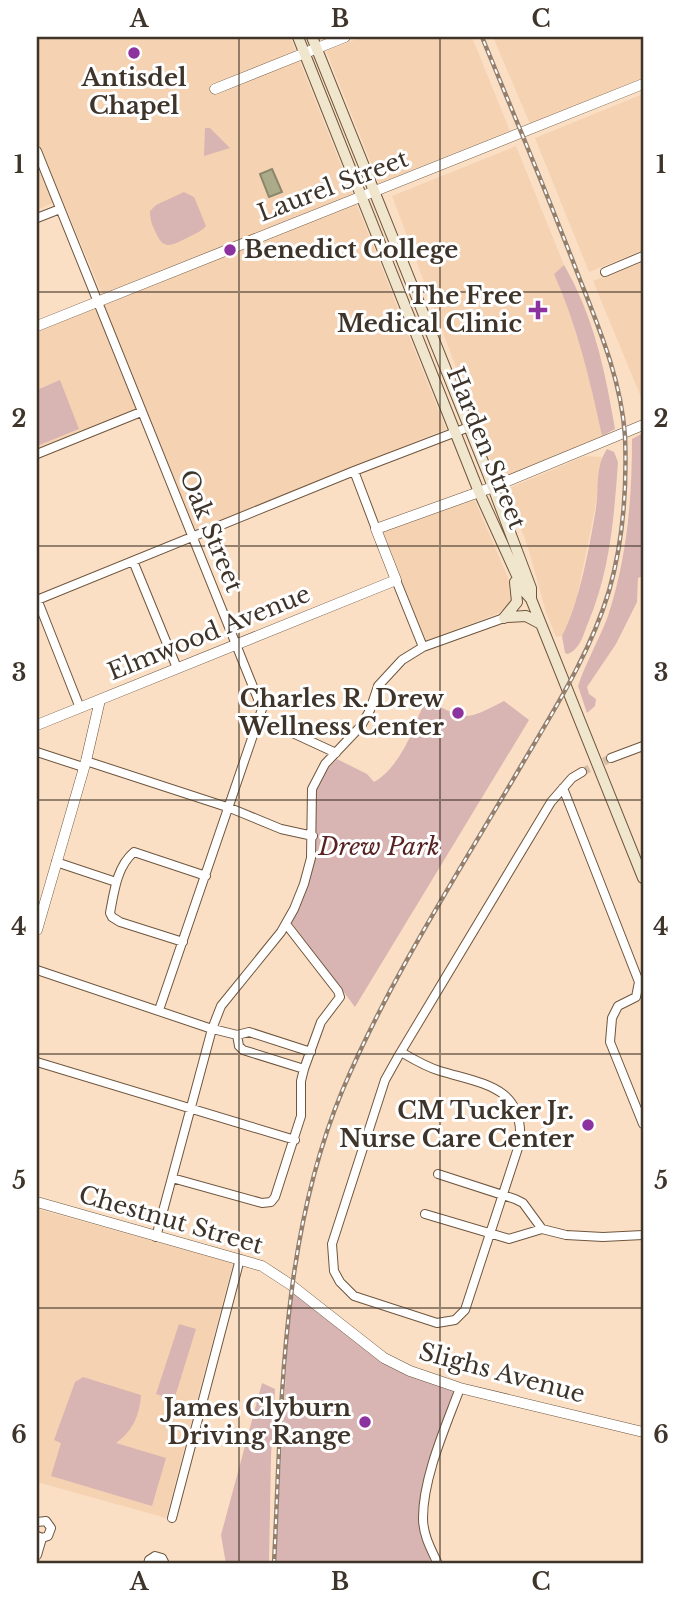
<svg xmlns="http://www.w3.org/2000/svg" width="680" height="1601" font-family="'Libre Baskerville',serif">
	<style>
		.built { fill: #f5d2b2 }
		.green { fill: #d8b4b2 }
		.water { fill: #abab89; stroke: #8b876c; stroke-width: 2 }
		.lines { fill: none; stroke-linecap: round; stroke-linejoin: round }
		.minor-tunnel { stroke: #d5bda5; stroke-width: 8; stroke-dasharray: 8 4; stroke-linecap: butt }
		.minor-casing { stroke: #6e563e; stroke-width: 10 }
		.tertiary-casing { stroke: #6e563e; stroke-width: 11 }
		.secondary-casing { stroke: #6e563e; stroke-width: 12 }
		.minor { stroke: #fff; stroke-width: 8 }
		.tertiary { stroke: #fff; stroke-width: 10 }
		.secondary { stroke: #f0e6cd; stroke-width: 10 }
		.rail-casing { stroke: #927f6e; stroke-width: 4.5 }
		.rail { stroke: #fff; stroke-width: 2; stroke-dasharray: 5; stroke-linecap: butt }
		.grid { fill: none; stroke: #3f342a; stroke-width: 2; stroke-opacity: 0.55 }
		.poi-dot { fill: #8d339f; stroke: #fff; stroke-width: 2.5 }
		.labels { text-anchor: middle; stroke-width: 6; stroke-linejoin: round; paint-order: stroke }
		.poi-label { font-size: 24px; font-weight: bold; fill: #3f342a; stroke: #fff; text-anchor: end }
		.street-label { font-size: 24px; fill: #3f342a; stroke: #fff }
		.park-label { font-size: 24px; font-style: italic; fill: #572322; stroke: #fff }
		.neatline { fill: none; stroke: #3f342a; stroke-width: 2.5 }
		.grid-label { font-size: 23px; text-anchor: middle; font-weight: bold; fill: #3f342a }
	</style>
	<rect width="100%" height="100%" fill="#fbdfc4"/>
	<path class="built" d="M37 37H290L446 429 196 531 144 406 37 449V329L105 301 62 199 37 210Z
		M362 37H472L510 131 379 183 326 51Z
		M493 37H643V78L530 124Z
		M643 94V250L589 272 535 138Z
		M516 146 564 265 554 274 567 303 578 339 590 381 602 436 506 476 495 472 392 196Z
		M643 260V402L593 281Z
		M585 456 602 457 595 509 577 597 567 626 562 636 556 637 546 612 529 551 507 489Z
		M470 489 516 596 510 609 425 641 380 524Z
		M37 1209 233 1263 166 1518 37 1482Z"/>
	<path class="green" d="M205 128H210L230 148 204 156Z
		M184 192 194 197 206 226C201 232 194 234 187 238 172 245 164 251 156 233 152 225 150 220 150 211L156 205Z
		M564 265C594 317 605 370 615 429L602 436C590 380 577 325 554 274Z
		M60 380 79 429 37 446V390Z
		M643 433V576L638 578 637 602 616 644 587 687 589 694 596 699 595 706 587 713 578 686C586 662 599 640 608 616 627 558 632 500 632 439Z
		M607 449 614 452 618 462C614 518 610 571 588 623 583 635 581 648 568 654L565 653 562 636C579 604 590 545 596 508 599 487 595 467 607 449Z
		M428 700C466 721 465 721 504 701L529 720 355 1007 291 922 313 865 317 785 323 773 337 759 367 774 374 782C392 772 405 749 413 730 418 719 420 709 428 700Z
		M291 1285 387 1359 460 1388C445 1428 425 1472 423 1515 423 1532 432 1545 430 1564H275Z
		M179 1324 196 1329 174 1400 156 1394Z
		M83 1377 141 1395C140 1415 132 1432 116 1443L166 1458 152 1506 51 1476 61 1443 54 1440 75 1382Z
		M262 1383 275 1389 271 1456 269 1564H226L221 1535Z"/>
	<path class="water" d="M272 169 282 192 269 197 260 174Z"/>
	<g class="lines">
		<path class="minor-tunnel" d="M582 772 611 758"/>
		<g class="minor-casing">
			<path id="minor" d="M37 151 262 709 159 1010
				M37 218 60 209
				M605 272 643 256
				M37 454 141 412
				M354 471 376 529
				M133 561 177 668
				M396 580 423 647
				M37 599 80 708
				M37 600 354 471 469 427
				M259 722 284 729 336 753
				M37 752 83 767
				M611 758 643 746
				M86 761 230 808 281 829 313 836
				M563 788 639 982 636 997 618 1006 612 1018 610 1042 643 1124
				M56 862 116 882
				M183 942 120 922 112 917 110 913C114 892 117 866 134 852L206 876
				M37 970 209 1028 237 1035 249 1032 311 1052
				M237 1035 239 1046 243 1050 304 1069
				M401 1052C413 1059 426 1067 440 1071 483 1084 524 1086 520 1142L465 1310 455 1320 437 1323 354 1296 340 1282 334 1271 332 1244 385 1080 399 1055 551 802 572 778 582 772
				M37 1062 295 1140
				M438 1174 515 1199 523 1203 542 1229
				M172 1178 262 1203 271 1202 275 1197 301 1116V1081L304 1069 321 1022 340 997 338 991 286 924
				M425 1214 509 1239 542 1229 566 1235 603 1237 643 1235
				M156 1237 212 1029 221 1006 281 932 294 909 304 884 311 858 312 789 325 764 361 726 370 710 378 686 402 660 423 647 504 618
				M172 1518 240 1259
				M37 1522 46 1521 51 1528 48 1536 42 1538 37 1536
				M37 1555 42 1538
				M148 1564 149 1560 155 1556 162 1558 165 1564
				M438 1564C431 1549 423 1535 423 1518 423 1477 446 1426 460 1388"/>
		</g>
		<g class="tertiary-casing">
			<path id="tertiary" d="M215 89 345 37
				M37 326 643 84
				M37 725 396 580 376 529 493 487 643 425
				M37 930 86 761 100 700
				M37 1202 262 1266 291 1285 384 1358 410 1371 460 1388 643 1432"/>
		</g>
		<g class="secondary-casing">
			<path id="secondary" d="M298 37 479 492 524 591 531 599
				M312 37 488 474 531 588V599L643 878
				M507 617 526 616 541 624
				M504 618 517 602 515 582"/>
		</g>
		<use href="#minor" class="minor"/>
		<use href="#tertiary" class="tertiary"/>
		<use href="#secondary" class="secondary"/>
		<g class="rail-casing">
			<path id="rail" d="M274 1564C282 1404 280 1239 343 1089 391 976 459 872 521 766 554 710 590 654 609 591 623 542 627 487 625 436 621 378 598 326 577 272 547 193 514 115 482 37"/>
		</g>
		<use href="#rail" class="rail"/>
	</g>
	<path class="grid" d="M239 37V1564M440 37V1564M37 292H643M37 546H643M37 800H643M37 1054H643M37 1308H643"/>
	<g class="poi-dot">
		<circle cx="134" cy="53" r="7"/>
		<circle cx="230" cy="250" r="7"/>
		<path d="M534.5 299.5h7v7h7v7h-7v7h-7v-7h-7v-7h7z"/>
		<circle cx="458" cy="713" r="7"/>
		<circle cx="588" cy="1125" r="7"/>
		<circle cx="365" cy="1422" r="7"/>
	</g>
	<g class="labels">
		<g class="poi-label">
			<text x="134" y="86" text-anchor="middle">Antisdel<tspan x="134" dy="28">Chapel</tspan></text>
			<text x="244" y="258" text-anchor="start">Benedict College</text>
			<text x="522" y="304">The Free<tspan x="522" dy="28">Medical Clinic</tspan></text>
			<text x="444" y="707">Charles R. Drew<tspan x="444" dy="28">Wellness Center</tspan></text>
			<text x="574" y="1119">CM Tucker Jr.<tspan x="574" dy="28">Nurse Care Center</tspan></text>
			<text x="351" y="1416">James Clyburn<tspan x="351" dy="28">Driving Range</tspan></text>
		</g>
		<g class="street-label">
			<text transform="translate(333 186) rotate(-21)" y="8">Laurel Street</text>
			<text transform="translate(486 448) rotate(68)" y="8">Harden Street</text>
			<text transform="translate(211 531) rotate(68)" y="8">Oak Street</text>
			<text transform="translate(209 633) rotate(-22)" y="8">Elmwood Avenue</text>
			<text transform="translate(171 1220) rotate(16)" y="8">Chestnut Street</text>
			<text transform="translate(502 1373) rotate(15)" y="8">Slighs Avenue</text>
		</g>
		<g class="park-label">
			<text x="379" y="855">Drew Park</text>
		</g>
	</g>
	<rect width="680" height="1601" fill="none" stroke="#ffffff" stroke-width="77"/>
	<rect x="38" y="38" width="604" height="1524" class="neatline"/>
	<g class="grid-label">
		<text x="139" y="27">A</text>
		<text x="340" y="27">B</text>
		<text x="541" y="27">C</text>
		<text x="19" y="173">1</text>
		<text x="661" y="173">1</text>
		<text x="19" y="427">2</text>
		<text x="661" y="427">2</text>
		<text x="19" y="681">3</text>
		<text x="661" y="681">3</text>
		<text x="19" y="935">4</text>
		<text x="661" y="935">4</text>
		<text x="19" y="1189">5</text>
		<text x="661" y="1189">5</text>
		<text x="19" y="1443">6</text>
		<text x="661" y="1443">6</text>
		<text x="139" y="1590">A</text>
		<text x="340" y="1590">B</text>
		<text x="541" y="1590">C</text>
	</g>
</svg>
